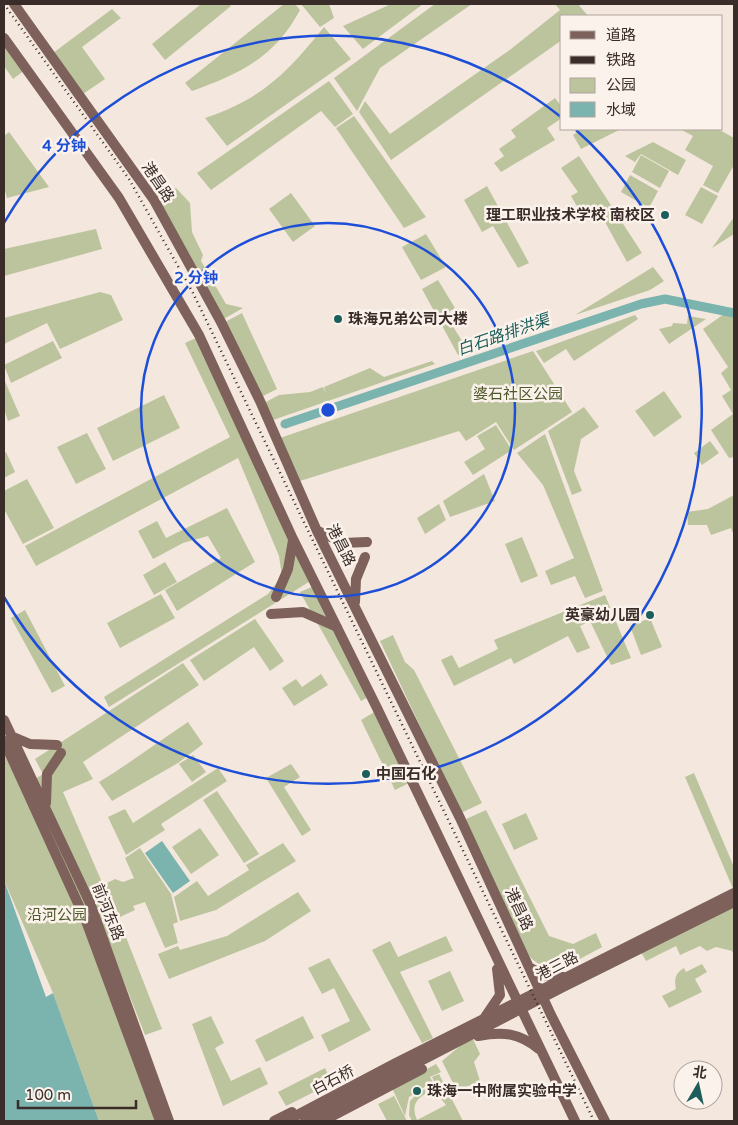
<svg xmlns="http://www.w3.org/2000/svg" width="738" height="1125" font-family="'Varela Round','Noto Sans SC',sans-serif">
	<style>
		.green { fill: #bcc49d; fill-rule: evenodd }
		.water { fill: #7bb3af }
		.lines { fill: none; stroke-linecap: round; stroke-linejoin: round }
		.canal { stroke: #7bb3af; stroke-width: 9 }
		.major { stroke: #7d615a; stroke-width: 10 }
		.rail { stroke: #3a2d29; stroke-width: 2.5; stroke-dasharray: 1 4; stroke-linecap: butt }
		.ring { fill: none; stroke: #1d4ed8; stroke-width: 2.5 }
		.poi-dot { fill: #1c5e5b; stroke: #fbf2eb; stroke-width: 2 }
		.labels { text-anchor: middle; stroke-width: 5; stroke-linejoin: round; paint-order: stroke }
		.street-label { font-size: 15px; fill: #3a2d29; stroke: #fbf2eb }
		.poi-label { font-size: 15px; font-weight: bold; fill: #3a2d29; stroke: #fbf2eb; text-anchor: start }
		.park-label { font-size: 15px; fill: #4e5a2b; stroke: #fbf2eb }
		.water-label { font-size: 16px; font-style: italic; fill: #1c5e5b; stroke: #fbf2eb }
		.centre { fill: #1d4ed8; stroke: #fbf2eb; stroke-width: 2.5 }
		.ring-label { font-size: 15px; text-anchor: middle; font-weight: bold; fill: #1d4ed8; stroke: #fbf2eb; stroke-width: 5; stroke-linejoin: round; paint-order: stroke }
	</style>
	<rect width="100%" height="100%" fill="#f4e7de"/>
	<path class="green" d="M201 4H229L231 6 165 60 152 44Z
		M284 4H295L300 10C275 57 240 74 192 91L185 83Z
		M301 4H329L334 18 320 27Z
		M391 4H423L363 49 343 26Z
		M435 4H472L380 68 357 111 334 78Z
		M555 4H578L588 16H562V40L391 160 359 112 365 101 390 134 511 49 560 10Z
		M112 9 121 18 82 47 105 79 83 94 53 53Z
		M324 27 351 59 227 146 205 118C262 99 288 72 324 27Z
		M4 41 25 70 13 79 4 66Z
		M329 81 353 114 335 127 321 111 211 190 197 173Z
		M555 98 562 107V118L547 128 555 140 501 172 494 163 504 156 499 149 516 137 511 130Z
		M354 116 426 217 404 228 336 128Z
		M582 129H621L581 149 573 135Z
		M680 129H718L734 138V165L718 193 703 185 713 166 685 150 693 136Z
		M9 132 49 187 7 198 4 187V136Z
		M653 142 686 160 678 175 641 154 635 162 625 156Z
		M641 155 669 171 660 188 632 172Z
		M579 156 642 253 627 262 600 213 585 220 571 196 578 192 561 168Z
		M630 175 658 191 649 208 621 192Z
		M487 186 529 263 518 268 493 226 482 232 464 200Z
		M701 187 718 196 702 224 685 215Z
		M176 188 190 203 192 232 203 255 201 261 226 304 243 308 222 320 157 201Z
		M291 193 315 226 293 242 269 209Z
		M734 217V234L712 248Z
		M96 229 102 249 4 276V249Z
		M426 234 446 267 421 280 402 247Z
		M653 267 664 281 650 290 575 315Z
		M438 280 455 308 445 314 469 352 458 355 422 289Z
		M100 292 111 295 123 320 60 349 47 323 4 344V318Z
		M242 313 277 389 261 397 223 323Z
		M724 314 734 316V457L729 458 711 430 733 414 722 396 731 390 721 373 728 367 703 329Z
		M635 315 638 319 574 361 566 349 544 363 536 351Z
		M688 316 706 319 669 344 659 329 672 326 673 323 687 324Z
		M198 337 312 580 109 707 104 697 268 594 282 576 279 556 238 458 36 566 25 546 230 437 185 343Z
		M53 341 62 358 11 383 4 365Z
		M533 351 572 412 514 450 496 422 466 441 459 431 300 481 280 438Z
		M432 361 435 364 273 420 264 403 279 395 310 392 323 387 326 393 324 387 370 368 384 377Z
		M4 379 20 416 8 421 4 409Z
		M664 391 682 417 654 437 635 411Z
		M164 395 180 428 113 461 97 428Z
		M584 407 599 427 581 439 574 471 582 491 572 495 548 431Z
		M496 425 512 450 473 475 464 462 485 449 477 436Z
		M87 433 106 469 76 484 57 447Z
		M545 434 603 591 585 598 575 576 551 585 545 571 574 558 543 485 517 453Z
		M710 441 719 453 702 465 694 453Z
		M6 452 15 472 4 478V453Z
		M484 474 495 501 450 517 443 501Z
		M27 479 54 528 23 544 4 509V491Z
		M734 495V536L731 528 711 535 707 525H688L687 512 708 509Z
		M439 504 446 520 425 534 417 518Z
		M227 508 255 562 177 611 165 590 221 558 208 536 183 543 153 559 138 531 157 521 166 538Z
		M522 537 538 576 521 583 505 544Z
		M165 562 177 582 154 595 143 575Z
		M314 586 370 696 361 701 300 592Z
		M161 594 175 618 120 648 107 623Z
		M605 595 631 658 611 665 590 621 580 626 590 648 577 653 568 636 514 664 511 658 454 686 441 660 452 655 459 668 498 649 494 640Z
		M25 610 65 686 52 693 11 618Z
		M650 618 662 647 641 655 630 626Z
		M255 619 284 661 270 671 254 647 204 681 190 660Z
		M393 635 405 662 414 670 482 803 461 813 380 641Z
		M183 663 199 685 83 762 93 779 63 792 107 894 92 899 35 779 43 774 35 759Z
		M321 674 328 685 294 706 282 688 296 679 302 687Z
		M376 711 411 782 395 790 361 720Z
		M188 722 203 744 178 763 112 801 99 782C130 763 158 742 188 722Z
		M4 724 89 903 168 1121H99L53 993 4 880Z
		M193 755 206 772 192 782 179 764Z
		M291 764 300 777 284 787 311 830 302 836 266 778Z
		M218 768 227 781 161 824 165 830 126 855 108 817 125 809 133 823Z
		M694 773 734 867V891L685 777Z
		M217 791 259 854 244 863 203 800Z
		M486 810 549 936 573 944 596 933 602 947C579 959 551 980 529 956L464 820Z
		M526 813 538 839 514 850 502 824Z
		M200 828 219 855 191 874 172 847Z
		M283 843 296 861 216 910 180 921 174 897 197 881 208 896 249 870 246 865Z
		M140 848 171 894 178 922 173 924 178 943 165 948 145 902 133 906 135 910 120 917 105 884 115 879 123 882 134 878 125 858Z
		M298 892 311 911 265 941 169 979 158 954 178 946 180 950 227 936Z
		M111 899 162 1029 145 1035 94 905Z
		M734 905V955L732 951 716 947 707 951 700 946 680 955 676 946 646 961 641 952Z
		M446 936 453 951 400 972 433 1038 422 1043 372 950 390 941 398 957Z
		M329 958 371 1030 329 1052 321 1035 350 1021 334 988 322 994 308 968Z
		M702 964 707 972 695 979 702 992 669 1008 662 996 676 989C674 980 675 973 684 968L686 972Z
		M450 971 464 1001 442 1011 428 981Z
		M211 1016 224 1043 215 1048 231 1081 260 1067 268 1084 223 1106 192 1024Z
		M303 1016 314 1038 266 1062 255 1040Z
		M473 1039 480 1054 474 1062 480 1081 457 1091 442 1061 467 1040Z
		M436 1064 441 1072 430 1077 435 1086H426L409 1097 405 1116 392 1088Z
		M325 1068 332 1083 286 1106 278 1092Z
		M439 1074 463 1121H412L409 1115 410 1101 421 1090 437 1088 432 1077ZM425 1094 439 1096 446 1105 417 1120C412 1108 414 1101 425 1094Z
		M394 1096 407 1121H387L378 1104Z"/>
	<path class="water" d="M162 841 190 881 173 893 145 853Z
		M4 880 46 997 53 993 99 1121H4Z"/>
	<g class="lines">
		<path class="canal" d="M285 424 641 304 665 299 734 313"/>
		<path class="major" d="M14 4 154 200 221 322 260 401 317 531 460 818 551 1015 605 1121
			M4 38 119 198 199 335 293 539 377 708 575 1121
			M318 531 343 543 367 542
			M276 597 288 569 293 540
			M355 602 356 579 365 557
			M271 614 303 612 337 627
			M4 720 90 903 169 1121
			M11 736 30 744 57 745
			M4 741 86 921 160 1121
			M46 803 47 774 61 753
			M529 967 545 976 564 977
			M485 1017 500 995 497 969
			M478 1036C503 1031 519 1033 539 1049
			M274 1121 292 1112
			M286 1121 394 1064 734 893
			M305 1121 563 987 734 902
			M323 1121 422 1069"/>
		<path class="rail" d="M4 4 129 179 193 293 594 1121"/>
	</g>
	<g class="ring">
		<circle cx="328" cy="410" r="187"/>
		<path d="M4 223A374 374 0 0 1 561 117M576 130A374 374 0 1 1 4 597"/>
	</g>
	<g class="poi-dot">
		<circle cx="665" cy="215" r="5"/>
		<circle cx="338" cy="319" r="5"/>
		<circle cx="650" cy="615" r="5"/>
		<circle cx="366" cy="774" r="5"/>
		<circle cx="417" cy="1091" r="5"/>
	</g>
	<g class="labels">
		<g class="street-label">
			<text transform="translate(158 182) rotate(56)" y="5">港昌路</text>
			<text transform="translate(341 545) rotate(63)" y="5">港昌路</text>
			<text transform="translate(519 909) rotate(65)" y="5">港昌路</text>
			<text transform="translate(108 912) rotate(68)" y="5">前河东路</text>
			<text transform="translate(557 966) rotate(-27)" y="5">港三路</text>
			<text transform="translate(333 1080) rotate(-28)" y="5">白石桥</text>
		</g>
		<g class="poi-label">
			<text x="655" y="220" text-anchor="end">理工职业技术学校 南校区</text>
			<text x="348" y="324">珠海兄弟公司大楼</text>
			<text x="640" y="620" text-anchor="end">英豪幼儿园</text>
			<text x="376" y="779">中国石化</text>
			<text x="427" y="1096">珠海一中附属实验中学</text>
		</g>
		<g class="park-label">
			<text x="518" y="399">婆石社区公园</text>
			<text x="57" y="920">沿河公园</text>
		</g>
		<g class="water-label">
			<text transform="translate(503 334) rotate(-19)" y="6">白石路排洪渠</text>
		</g>
	</g>
	<circle cx="328" cy="410" r="8" class="centre"/>
	<g class="ring-label">
		<text x="64" y="151">4 分钟</text>
		<text x="196" y="283">2 分钟</text>
	</g>
	<rect width="738" height="1125" fill="none" stroke="#3a2d29" stroke-width="10"/>
	<rect x="560" y="15" width="162" height="115" fill="#fbf2eb" stroke="#aea39d"/>
	<rect x="570" y="31" width="25" height="8" fill="#7d615a" stroke="#aea39d"/>
	<text x="606" y="40" font-size="15" fill="#3a2d29">道路</text>
	<rect x="570" y="56" width="25" height="8" fill="#3a2d29" stroke="#aea39d"/>
	<text x="606" y="65" font-size="15" fill="#3a2d29">铁路</text>
	<rect x="570" y="78" width="25" height="15" fill="#bcc49d" stroke="#aea39d"/>
	<text x="606" y="90" font-size="15" fill="#3a2d29">公园</text>
	<rect x="570" y="102" width="25" height="15" fill="#7bb3af" stroke="#aea39d"/>
	<text x="606" y="115" font-size="15" fill="#3a2d29">水域</text>
	<g transform="translate(698 1085) rotate(9)"><circle r="24" fill="#fbf2eb" stroke="#aea39d"/>
	<path d="M0-4L9 19L0 12L-9 19Z" fill="#1c5e5b"/>
	<text y="-8" font-size="14" font-weight="bold" text-anchor="middle" fill="#3a2d29">北</text>
	</g>
	<path d="M18 1100v8h118v-8" fill="none" stroke="#3a2d29" stroke-width="2.5"/>
	<text x="25" y="1100" font-size="15" fill="#3a2d29" stroke="#fbf2eb" stroke-width="4" paint-order="stroke">100 m</text>
</svg>
